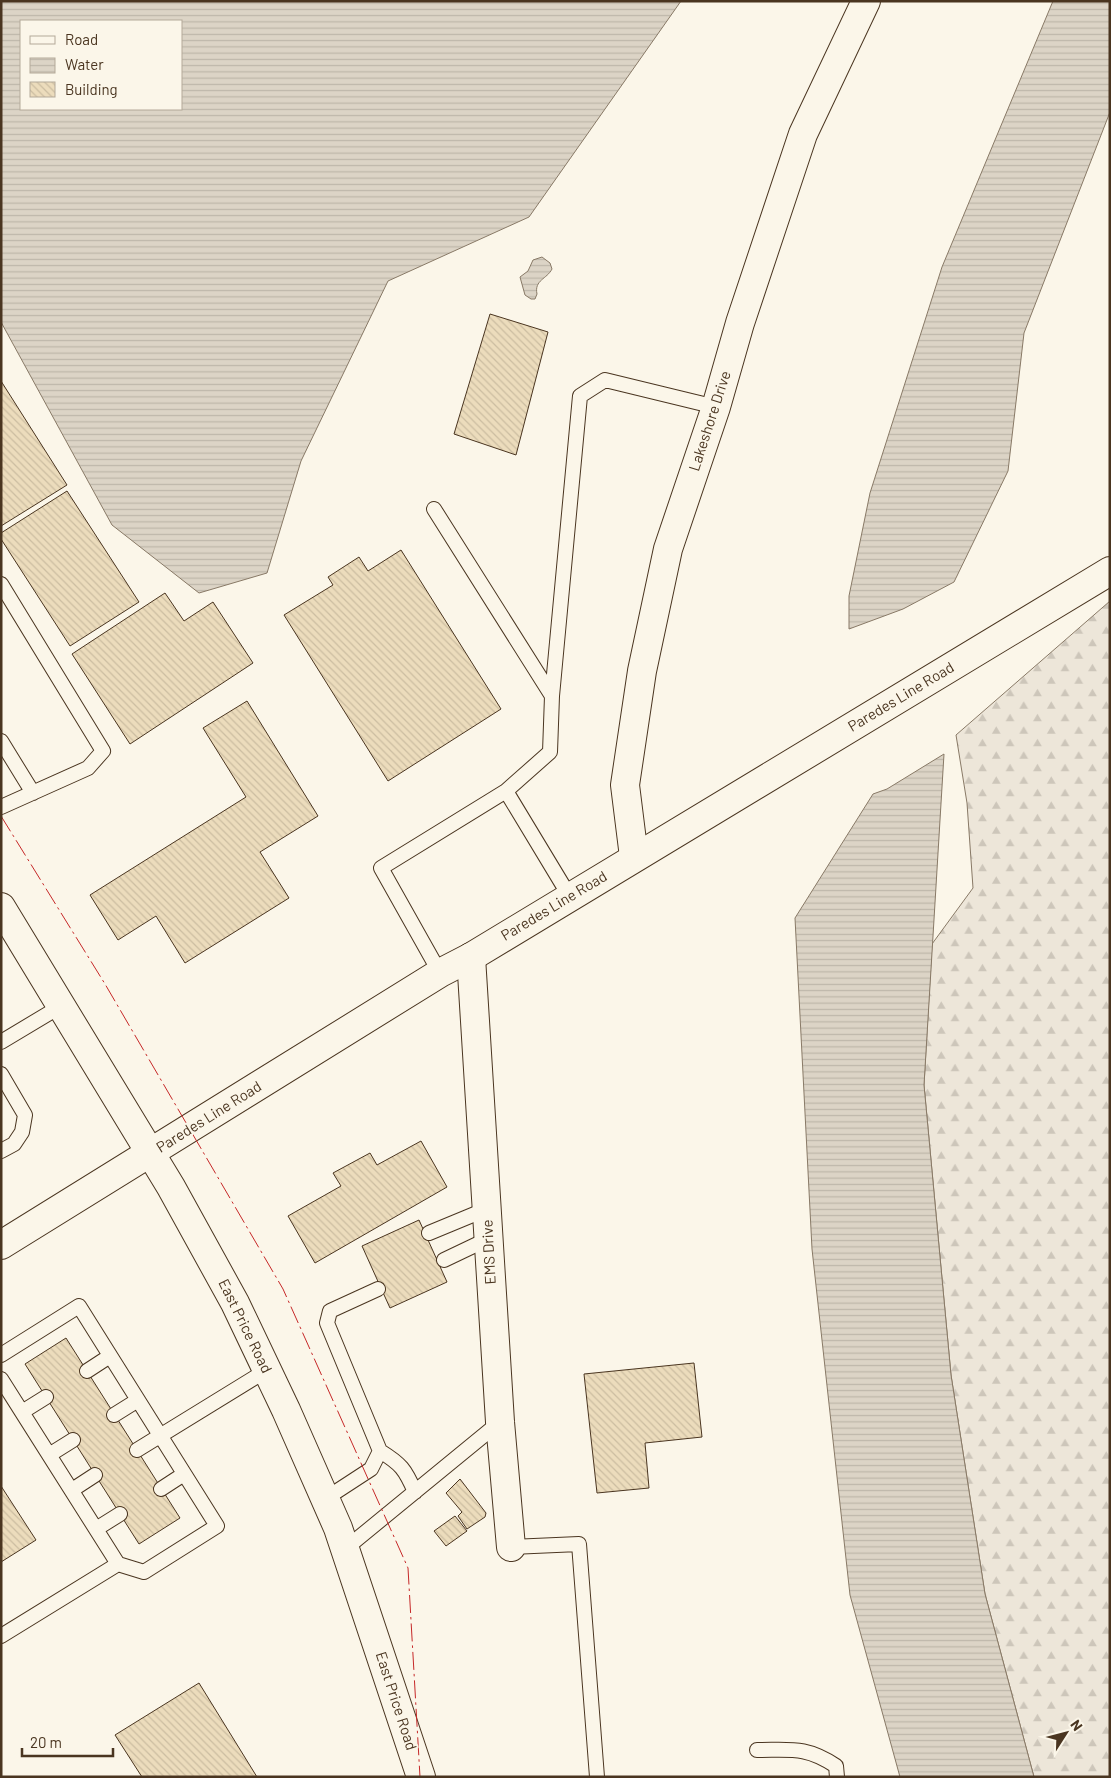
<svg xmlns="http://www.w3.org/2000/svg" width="1111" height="1778" font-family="Barlow,sans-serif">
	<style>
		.forest { fill: url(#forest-firs); stroke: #887966 }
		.water { fill: url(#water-rules); stroke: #887966; fill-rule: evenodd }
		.building { fill: url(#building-back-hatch); stroke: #4a3520 }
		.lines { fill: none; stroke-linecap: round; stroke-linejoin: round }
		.lane-casing { stroke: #4a3520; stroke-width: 16 }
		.street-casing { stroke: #4a3520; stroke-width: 30 }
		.secondary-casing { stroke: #4a3520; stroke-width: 30 }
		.primary-casing { stroke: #4a3520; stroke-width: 30 }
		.lane { stroke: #fbf6e9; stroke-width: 14 }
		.street { stroke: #fbf6e9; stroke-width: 28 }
		.secondary { stroke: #fbf6e9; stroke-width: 28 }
		.primary { stroke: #fbf6e9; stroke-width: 28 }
		.power { stroke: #c62828; stroke-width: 1; stroke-dasharray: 18 4 2.5 4; stroke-linecap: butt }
		.labels { text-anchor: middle; stroke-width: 4; stroke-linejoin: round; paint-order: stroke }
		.street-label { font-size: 15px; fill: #4a3520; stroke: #fbf6e9 }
	</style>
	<defs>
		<pattern id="forest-firs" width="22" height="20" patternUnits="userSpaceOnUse" patternTransform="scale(1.25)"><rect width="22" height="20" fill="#ede6d9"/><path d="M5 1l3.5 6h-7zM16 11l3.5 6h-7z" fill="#cdc6ba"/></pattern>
		<pattern id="water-rules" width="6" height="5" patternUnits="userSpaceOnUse" patternTransform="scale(1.25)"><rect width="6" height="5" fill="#dcd4c6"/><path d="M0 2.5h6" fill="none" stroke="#beb7aa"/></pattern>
		<pattern id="building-back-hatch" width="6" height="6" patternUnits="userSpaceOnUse" patternTransform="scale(1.25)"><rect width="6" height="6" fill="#ecdcbc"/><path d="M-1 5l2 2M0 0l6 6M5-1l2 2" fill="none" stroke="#ccbda1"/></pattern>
	</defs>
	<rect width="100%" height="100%" fill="#fbf6e9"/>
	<path class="forest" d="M1110 601V1777H1034L985 1594 951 1375 924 1085 932 944 973 888 967 803 956 735Z"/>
	<path class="water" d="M1 1H681L529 217 388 281 301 461 267 573 199 593 112 525 1 322ZM21 21H181V109H21Z
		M1053 1H1110V112L1024 333 1008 471 954 582 903 609 849 629V596L870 493 942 267Z
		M542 257 550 263 552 269C547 279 534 280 537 294L535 299H531L525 295 520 277 528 271 533 260Z
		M944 754 924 1085 951 1375 985 1594 1034 1777H900L850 1595 812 1249 795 918 873 794 887 789Z"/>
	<path class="building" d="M490 314 548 332 516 455 454 434Z
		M1 381 67 485 1 526Z
		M67 491 139 602 70 646 1 539V533Z
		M401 550 501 709 388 781 284 615 333 585 328 577 359 557 368 571Z
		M165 593 184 621 213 602 253 663 130 744 72 654Z
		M247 701 318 816 260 852 289 898 185 963 156 916 118 940 90 895 246 797 203 728Z
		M421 1141 447 1187 315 1263 288 1216 341 1186 333 1173 370 1153 377 1165Z
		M419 1220 447 1282 390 1308 362 1246Z
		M66 1338 180 1518 139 1544 25 1364Z
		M694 1363 702 1437 645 1443 649 1488 597 1493 584 1374Z
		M460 1479 486 1513 485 1517 467 1529 458 1516 462 1512 446 1493Z
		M1 1486 36 1540 1 1562Z
		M455 1516 467 1531 446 1546 434 1531Z
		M199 1683 257 1777H142L115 1735Z"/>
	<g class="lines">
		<g class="lane-casing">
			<path id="lane" d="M434 509 552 696 550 752 506 791 570 897
				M1 584 103 751 88 768 1 807
				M552 696 580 396 605 380 716 407
				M1 741 33 793
				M440 973 381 868 506 791
				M1 1042 61 1006
				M1 1074 25 1115 22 1132 14 1144 1 1151
				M429 1233 487 1209
				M444 1260 488 1239
				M1 1355 79 1306 217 1526 144 1572 118 1564
				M87 1371 110 1356
				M1 1379 118 1564 1 1636
				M22 1412 46 1397
				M114 1415 138 1400
				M137 1450 267 1370
				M380 1451C401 1464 405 1469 415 1492
				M49 1455 73 1440
				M161 1489 184 1474
				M72 1490 95 1475
				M325 1499 371 1469 380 1451 327 1323 330 1311 378 1289
				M96 1529 120 1514
				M511 1547 579 1544 597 1777
				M345 1549 500 1422
				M757 1750C791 1750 806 1746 836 1766L837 1777"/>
		</g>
		<g class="street-casing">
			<path id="street" d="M634 857 625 785 642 671 668 549 716 407 740 323 803 134 866 1
				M471 957 500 1422 511 1547"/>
		</g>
		<g class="secondary-casing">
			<path id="secondary" d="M1 907 171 1187 235 1303 286 1410 338 1528 421 1777"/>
		</g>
		<g class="primary-casing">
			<path id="primary" d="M1 1245 440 973 471 957 1110 571"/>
		</g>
		<use href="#lane" class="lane"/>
		<use href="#street" class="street"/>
		<use href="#secondary" class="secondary"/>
		<use href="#primary" class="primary"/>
		<path class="power" d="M1 816 105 984 283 1289 408 1568 420 1777"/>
	</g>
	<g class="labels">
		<g class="street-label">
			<text transform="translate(710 421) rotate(-72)" y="5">Lakeshore Drive</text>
			<text transform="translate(901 697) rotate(-31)" y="5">Paredes Line Road</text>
			<text transform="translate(554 906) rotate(-31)" y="5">Paredes Line Road</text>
			<text transform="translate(209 1117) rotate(-32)" y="5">Paredes Line Road</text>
			<text transform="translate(489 1252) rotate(-93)" y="5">EMS Drive</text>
			<text transform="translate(245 1326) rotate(64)" y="5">East Price Road</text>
			<text transform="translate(396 1701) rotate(72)" y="5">East Price Road</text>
		</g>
	</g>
	<rect width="1111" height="1778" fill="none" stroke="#4a3520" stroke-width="5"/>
	<rect x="20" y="20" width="162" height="90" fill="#fbf6e9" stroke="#b4a999"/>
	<rect x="30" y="36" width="25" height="8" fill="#fbf6e9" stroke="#b4a999"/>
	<text x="65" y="45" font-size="15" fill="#4a3520">Road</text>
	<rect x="30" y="58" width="25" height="15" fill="url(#water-rules)" stroke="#b4a999"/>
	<text x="65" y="70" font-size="15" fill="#4a3520">Water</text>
	<rect x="30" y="82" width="25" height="15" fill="url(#building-back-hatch)" stroke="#b4a999"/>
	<text x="65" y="95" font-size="15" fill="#4a3520">Building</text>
	<g transform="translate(1066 1733) rotate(54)" stroke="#fbf6e9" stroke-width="4" paint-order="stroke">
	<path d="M0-4L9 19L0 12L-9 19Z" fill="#4a3520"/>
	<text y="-8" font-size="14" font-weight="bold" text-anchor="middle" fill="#4a3520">N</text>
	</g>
	<path d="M22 1748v8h91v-8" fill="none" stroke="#4a3520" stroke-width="2.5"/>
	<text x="30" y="1748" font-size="15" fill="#4a3520" stroke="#fbf6e9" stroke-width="4" paint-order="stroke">20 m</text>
</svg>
